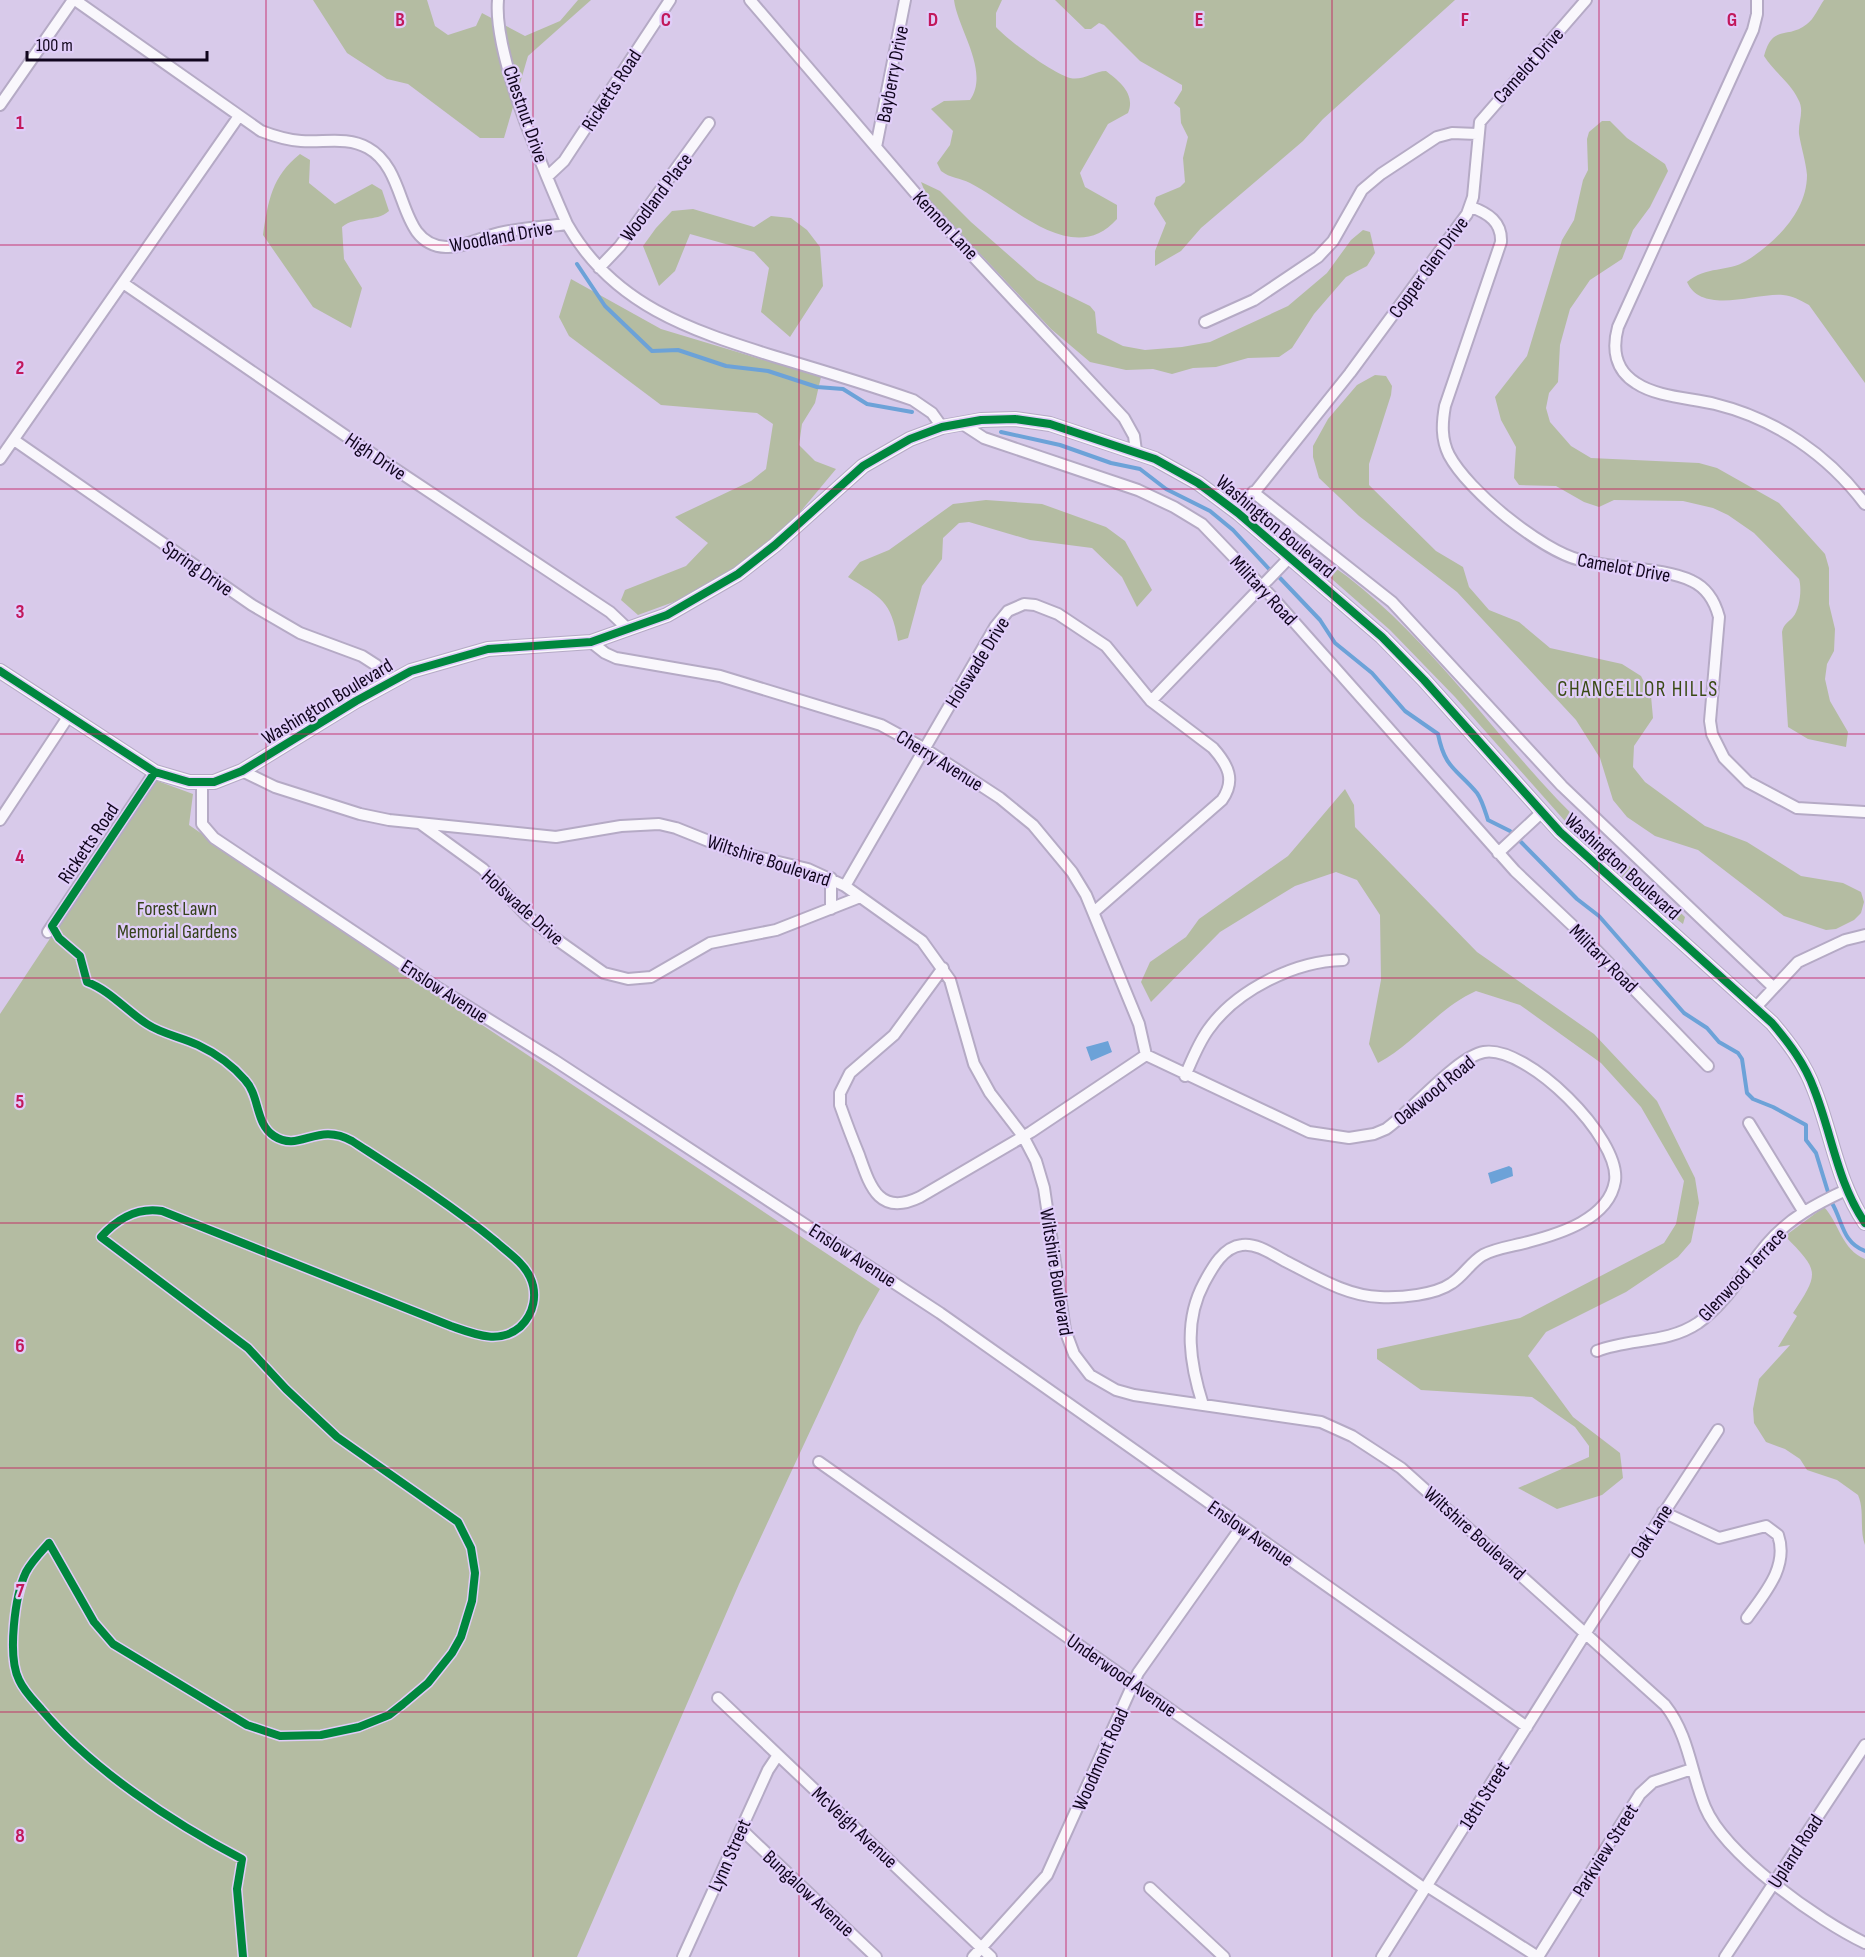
<svg xmlns="http://www.w3.org/2000/svg" width="1865" height="1957" font-family="'Sofia Sans Condensed',sans-serif">
	<style>
		.green { fill: #b4bca2 }
		.water { fill: #6ca2d8 }
		.lines { fill: none; stroke-linecap: round; stroke-linejoin: round }
		.stream { stroke: #6ca2d8; stroke-width: 4 }
		.minor-casing { stroke: #b5aac5; stroke-width: 14 }
		.tertiary-casing { stroke: #b5aac5; stroke-width: 16 }
		.minor { stroke: #f9f7fc; stroke-width: 10 }
		.tertiary { stroke: #f9f7fc; stroke-width: 14 }
		.cycleway-casing { stroke: #e0cdf9; stroke-width: 11 }
		.cycleway { stroke: #00873e; stroke-width: 8 }
		.grid { fill: none; stroke: #c2185b; stroke-width: 1.5; stroke-opacity: 0.55 }
		.labels { text-anchor: middle; stroke-width: 4.5; stroke-linejoin: round; paint-order: stroke }
		.street-label { font-size: 20px; fill: #10051d; stroke: #e0cdf9 }
		.park-label { font-size: 20px; fill: #35421b; stroke: #e0cdf9 }
		.neighbourhood-label { font-size: 21px; letter-spacing: 1.5px; fill: #394a14; stroke: #e0cdf9 }
		.grid-label { font-size: 20px; text-anchor: middle; font-weight: bold; fill: #c2185b; stroke: #e0cdf9; stroke-width: 4.5; stroke-linejoin: round; paint-order: stroke }
	</style>
	<rect width="100%" height="100%" fill="#d8caea"/>
	<path class="green" d="M313 0H427L435 26 448 35 476 26 482 13 525 36 560 21 578 0H591L528 56 504 138H480L408 84 387 79 347 53Z
		M954 0H1002L996 13V27C1009 41 1052 73 1070 78 1083 81 1094 71 1106 71 1119 81 1136 94 1128 113L1108 124 1080 173 1085 187 1117 205V219C1073 269 1012 204 970 183 960 178 950 178 941 171L937 163 950 145 953 131 931 109 944 101 970 100C990 71 958 30 954 0Z
		M1055 0H1455L1323 119 1303 141 1201 228 1181 251 1155 266V251L1166 223 1154 204 1156 197 1180 187 1185 182 1183 158 1188 137 1181 123 1180 108 1174 103 1182 90V85L1140 61 1104 25 1099 23 1091 29H1085Z
		M1824 0H1865V383L1809 305C1800 300 1793 296 1783 295 1758 292 1702 316 1687 282 1706 266 1728 272 1746 261 1775 243 1807 212 1807 175 1806 162 1801 147 1799 134 1798 121 1805 111 1798 99 1790 82 1774 72 1764 56 1773 23 1787 40 1807 24 1814 19 1819 7 1824 0Z
		M1602 121H1610L1627 138 1665 164 1668 171 1650 207 1633 230 1622 259 1590 280 1570 309 1560 345 1558 382 1549 393 1546 408 1550 422 1571 446 1591 458 1699 463 1717 468 1779 503 1825 554 1829 568V604L1835 629 1834 651 1827 664 1825 679 1830 701 1848 732 1846 747 1808 739 1788 727 1782 632C1784 623 1788 623 1793 617 1800 609 1802 588 1799 579L1754 533 1728 515 1713 508 1683 501 1614 500 1599 507 1584 502 1556 486 1519 485 1514 478 1516 447 1501 420 1495 397 1527 356 1562 240 1574 220 1583 180 1588 170 1587 139 1589 132Z
		M300 154 310 160 309 183 335 204 372 184 382 190 389 211C375 223 357 215 342 227L344 259 362 288 351 328 313 307 263 235C268 201 272 176 300 154Z
		M921 182 940 191 971 222 1037 280 1090 306 1095 312 1097 333 1123 346 1145 350 1182 347 1210 342 1288 306 1327 273 1351 240 1363 230 1370 232 1375 253 1367 266 1346 277 1314 314 1292 348 1279 357 1248 358 1216 367 1193 368 1172 374 1153 369 1126 370 1090 362 1051 329 938 209 927 197Z
		M693 209 754 227 771 216 791 218 807 230 820 247 823 286 790 337 761 312 769 268 754 252 690 234 675 271 659 286 643 246 656 228 672 211Z
		M571 279 661 329 821 377 815 403 802 424 799 445 815 461 836 469 791 523 712 588 638 615 621 600 625 590 686 566 708 543 675 517 751 481 766 469 773 424 757 413 661 405 569 336 559 317Z
		M1375 375 1386 376 1392 386 1391 395 1369 464V485L1436 551 1463 567 1469 587 1489 610 1519 622 1550 648 1622 664 1641 676 1651 696 1653 718 1634 746 1633 767 1645 782 1705 826 1747 842 1801 876 1843 883 1861 892 1864 902 1861 913 1854 920 1836 929 1826 930 1784 916 1698 850 1655 836 1627 817 1613 800 1600 758 1576 720 1457 592 1359 516 1319 478 1313 457V446L1328 419 1357 385Z
		M986 500 1042 504 1106 527 1125 541 1152 590 1137 607 1122 577 1092 548 1030 540 969 522 959 523 943 538 942 559 922 586 908 638 898 641C891 600 881 598 848 577L860 562 889 550 953 504Z
		M1298 544C1405 604 1475 712 1557 799 1597 841 1644 876 1685 917L1683 924 1626 880 1580 838 1455 697 1390 630 1300 551Z
		M155 780 193 794 189 825 425 987 880 1289 859 1326 739 1584 577 1957H0V1014Z
		M1345 789 1354 805 1355 827 1477 952 1594 1034 1657 1101 1695 1178 1699 1203 1691 1242 1678 1257 1626 1292 1546 1332 1528 1356 1573 1417 1620 1453 1623 1478 1602 1495 1557 1509 1518 1488 1589 1457V1446L1575 1427 1532 1397 1421 1390 1377 1359V1349L1520 1318 1664 1243 1676 1224 1684 1181 1641 1107 1601 1063 1520 1005 1476 991C1438 1008 1414 1044 1378 1063L1369 1044 1381 980 1380 915 1357 880 1336 872 1295 886 1220 932 1151 1002 1141 982 1150 962 1186 937 1199 919 1288 856Z
		M1824 1207C1839 1223 1842 1250 1865 1259V1545C1859 1529 1865 1511 1858 1495L1837 1480 1807 1470 1800 1459 1785 1449 1766 1442 1754 1423 1753 1409 1759 1379 1790 1345 1778 1347 1797 1316 1793 1313C1820 1272 1819 1271 1785 1236Z"/>
	<path class="water" d="M1108 1041 1112 1052 1091 1061 1086 1047Z
		M1509 1166 1512 1168 1513 1176 1491 1184 1488 1173Z"/>
	<g class="lines">
		<path class="stream" d="M577 264 605 306 652 351 678 350 726 366 768 371 817 387 843 389 867 404 912 412
			M1001 432 1060 445 1111 463 1140 469 1166 489 1210 511 1233 530 1269 569
			M1280 578 1320 620 1335 643 1372 673 1405 711 1438 734C1445 769 1456 768 1477 793 1482 800 1485 811 1488 820L1510 831
			M1521 842 1577 899 1599 916 1684 1013 1707 1028 1719 1042 1738 1053 1742 1059 1747 1093 1753 1099 1773 1107 1806 1125V1140L1816 1153 1828 1192
			M1832 1203C1843 1222 1842 1242 1865 1251"/>
		<g class="minor-casing">
			<path id="minor" d="M75 0 261 131C274 136 286 140 301 141 323 143 347 136 368 148 410 171 396 245 446 247 463 248 482 237 499 233 521 228 544 227 567 224
				M498 0C493 55 544 171 567 224 613 305 690 330 773 356 820 370 867 384 913 400L932 413 942 427
				M750 0 929 209 1124 418 1134 436 1136 451
				M1757 0V14L1753 30 1618 327C1612 349 1615 370 1636 383 1657 397 1690 398 1715 404 1776 419 1828 455 1865 504
				M0 105 73 0
				M876 147 905 0
				M548 176 564 161 670 0
				M1471 207C1488 213 1502 222 1501 242L1445 406C1442 423 1441 439 1449 455 1468 491 1541 550 1580 560 1612 569 1664 567 1692 581 1707 588 1715 602 1719 617L1710 721 1712 734 1724 758 1748 782 1797 808 1865 812
				M599 268 620 246 709 123
				M123 283 362 447 610 612 628 629
				M1205 322 1254 300 1318 257 1333 241 1362 190 1381 174 1437 137 1452 133 1477 134
				M961 423 984 438 1138 490 1174 507 1202 524 1272 597 1515 871 1572 925 1708 1066
				M14 440 252 605 300 633 362 656 376 665 388 682
				M0 459 239 116
				M1253 492 1392 602 1562 786 1773 987
				M1238 513 1350 373 1467 214 1473 197 1480 122 1586 0
				M591 642 605 653 616 658 720 676 881 725 925 749 1000 798 1033 825 1072 872 1086 895 1139 1024 1146 1055
				M1151 701 1290 557
				M242 771 275 787 360 814 389 820 556 837 621 826 659 824 676 828 736 852 808 869 845 886 922 941 950 980 974 1064 990 1093 1023 1136 1036 1161 1044 1188 1065 1330 1074 1354 1090 1375 1116 1390 1134 1395 1321 1422 1352 1436 1401 1468 1665 1705C1689 1735 1691 1773 1705 1807 1725 1855 1819 1921 1865 1943
				M202 783V824L214 838 438 988 554 1060 940 1313 1527 1727
				M0 820 68 717
				M421 824 483 869 526 915 556 939 604 973 628 979 651 977 710 943 776 930 860 897
				M1498 853 1541 813
				M845 886 995 627 1008 611 1024 604 1035 605 1058 614 1106 646 1151 701 1213 748C1228 765 1236 780 1222 800L1095 911
				M831 909V878
				M48 932 155 772
				M943 968 894 1035 850 1073 840 1093V1105C846 1122 852 1138 859 1155 870 1186 879 1217 920 1197L1031 1132 1146 1055 1309 1132 1349 1138 1374 1134 1386 1129C1412 1111 1456 1057 1484 1052 1527 1045 1621 1138 1615 1181 1609 1219 1559 1234 1528 1242 1514 1246 1496 1248 1483 1255 1471 1262 1464 1275 1452 1283 1435 1295 1401 1298 1380 1297 1346 1296 1315 1276 1285 1261 1272 1254 1257 1243 1242 1245 1223 1247 1212 1268 1204 1283 1183 1322 1190 1364 1203 1405
				M1756 1007 1798 962 1845 940 1865 935
				M1185 1076C1192 1060 1198 1044 1208 1030 1236 990 1295 961 1343 960
				M1749 1123 1803 1211
				M1597 1351C1629 1338 1667 1344 1698 1323 1726 1303 1745 1270 1767 1244 1789 1218 1816 1204 1846 1190
				M819 1462 1425 1889
				M1663 1512 1719 1538 1766 1526 1778 1535C1789 1567 1764 1594 1747 1618
				M718 1698 991 1957
				M741 1829 876 1957
				M1427 1886 1538 1957
				M1150 1888 1224 1957
				M683 1957 768 1770 778 1755
				M973 1957 1047 1875 1138 1673 1242 1526
				M1382 1957 1590 1626 1718 1430
				M1538 1957 1640 1794 1653 1782 1692 1769
				M1725 1957 1865 1745"/>
		</g>
		<g class="tertiary-casing">
			<path id="tertiary" d="M0 671 155 772 189 782H214L242 771 356 701 411 671 488 649 591 642 667 615 738 574 775 545 863 466 910 439 942 427 981 420 1015 419 1050 424 1155 459 1198 483 1238 513 1382 637 1424 680 1560 832 1772 1023C1789 1043 1805 1064 1814 1089 1832 1134 1837 1182 1865 1223"/>
		</g>
		<use href="#minor" class="minor"/>
		<use href="#tertiary" class="tertiary"/>
		<g class="cycleway-casing">
			<path id="cycleway" d="M0 671 155 772 189 782H214L242 771 356 701 411 671 488 649 591 642 667 615 738 574 775 545 863 466 910 439 942 427 981 420 1015 419 1050 424 1155 459 1198 483 1238 513 1382 637 1424 680 1560 832 1772 1023C1789 1043 1805 1064 1814 1089 1832 1134 1837 1182 1865 1223
				M155 772 52 926 59 938 80 956 87 982C109 990 127 1011 147 1024 162 1034 181 1037 198 1045 215 1053 233 1066 245 1080 260 1096 255 1124 274 1136 300 1153 317 1121 352 1141 401 1173 450 1204 495 1241 507 1252 523 1262 530 1277 538 1294 534 1314 520 1327 499 1345 474 1334 451 1326L162 1211C137 1207 117 1219 101 1237L248 1348 286 1389 337 1437 458 1522 471 1548 475 1573 472 1601 461 1637 452 1653 428 1683 403 1704 389 1715 359 1727 321 1735 280 1736 247 1725 113 1644 94 1622 49 1543C41 1552 32 1561 26 1572 15 1595 7 1656 19 1680 24 1691 33 1700 41 1709 91 1769 173 1823 242 1859L237 1889 243 1957"/>
		</g>
		<use href="#cycleway" class="cycleway"/>
	</g>
	<path class="grid" d="M266 0V1957M533 0V1957M799 0V1957M1066 0V1957M1332 0V1957M1599 0V1957M0 245H1865M0 489H1865M0 734H1865M0 978H1865M0 1223H1865M0 1468H1865M0 1712H1865"/>
	<g class="labels">
		<g class="street-label">
			<text transform="translate(1528 65) rotate(-48)" y="7">Camelot Drive</text>
			<text transform="translate(892 74) rotate(-79)" y="7">Bayberry Drive</text>
			<text transform="translate(611 90) rotate(-57)" y="7">Ricketts Road</text>
			<text transform="translate(526 114) rotate(71)" y="7">Chestnut Drive</text>
			<text transform="translate(656 197) rotate(-53)" y="7">Woodland Place</text>
			<text transform="translate(946 225) rotate(47)" y="7">Kennon Lane</text>
			<text transform="translate(501 236) rotate(-10)" y="7">Woodland Drive</text>
			<text transform="translate(1428 267) rotate(-54)" y="7">Copper Glen Drive</text>
			<text transform="translate(376 456) rotate(34)" y="7">High Drive</text>
			<text transform="translate(1276 526) rotate(40)" y="7">Washington Boulevard</text>
			<text transform="translate(1624 567) rotate(10)" y="7">Camelot Drive</text>
			<text transform="translate(198 568) rotate(35)" y="7">Spring Drive</text>
			<text transform="translate(1264 590) rotate(47)" y="7">Military Road</text>
			<text transform="translate(977 662) rotate(-58)" y="7">Holswade Drive</text>
			<text transform="translate(327 701) rotate(-31)" y="7">Washington Boulevard</text>
			<text transform="translate(940 760) rotate(32)" y="7">Cherry Avenue</text>
			<text transform="translate(88 843) rotate(-56)" y="7">Ricketts Road</text>
			<text transform="translate(769 860) rotate(18)" y="7">Wiltshire Boulevard</text>
			<text transform="translate(1623 866) rotate(42)" y="7">Washington Boulevard</text>
			<text transform="translate(523 907) rotate(42)" y="7">Holswade Drive</text>
			<text transform="translate(1604 958) rotate(45)" y="7">Military Road</text>
			<text transform="translate(445 991) rotate(33)" y="7">Enslow Avenue</text>
			<text transform="translate(1434 1090) rotate(-39)" y="7">Oakwood Road</text>
			<text transform="translate(853 1255) rotate(33)" y="7">Enslow Avenue</text>
			<text transform="translate(1057 1272) rotate(81)" y="7">Wiltshire Boulevard</text>
			<text transform="translate(1742 1274) rotate(-47)" y="7">Glenwood Terrace</text>
			<text transform="translate(1651 1531) rotate(-57)" y="7">Oak Lane</text>
			<text transform="translate(1251 1533) rotate(35)" y="7">Enslow Avenue</text>
			<text transform="translate(1475 1533) rotate(42)" y="7">Wiltshire Boulevard</text>
			<text transform="translate(1122 1675) rotate(35)" y="7">Underwood Avenue</text>
			<text transform="translate(1100 1759) rotate(-66)" y="7">Woodmont Road</text>
			<text transform="translate(1484 1795) rotate(-58)" y="7">18th Street</text>
			<text transform="translate(855 1827) rotate(43)" y="7">McVeigh Avenue</text>
			<text transform="translate(1605 1850) rotate(-58)" y="7">Parkview Street</text>
			<text transform="translate(1795 1851) rotate(-57)" y="7">Upland Road</text>
			<text transform="translate(729 1855) rotate(-66)" y="7">Lynn Street</text>
			<text transform="translate(809 1893) rotate(43)" y="7">Bungalow Avenue</text>
		</g>
		<g class="park-label">
			<text x="177" y="915">Forest Lawn<tspan x="177" dy="23">Memorial Gardens</tspan></text>
		</g>
		<g class="neighbourhood-label">
			<text x="1638" y="696">CHANCELLOR HILLS</text>
		</g>
	</g>
	<g class="grid-label">
		<text x="400" y="26">B</text>
		<text x="666" y="26">C</text>
		<text x="933" y="26">D</text>
		<text x="1199" y="26">E</text>
		<text x="1465" y="26">F</text>
		<text x="1732" y="26">G</text>
		<text x="20" y="129">1</text>
		<text x="20" y="374">2</text>
		<text x="20" y="618">3</text>
		<text x="20" y="863">4</text>
		<text x="20" y="1108">5</text>
		<text x="20" y="1352">6</text>
		<text x="20" y="1597">7</text>
		<text x="20" y="1842">8</text>
	</g>
	<path d="M27 51v9h180v-9" fill="none" stroke="#10051d" stroke-width="3"/>
	<text x="36" y="51" font-size="18" fill="#10051d" stroke="#e0cdf9" stroke-width="4.5" paint-order="stroke">100 m</text>
</svg>
